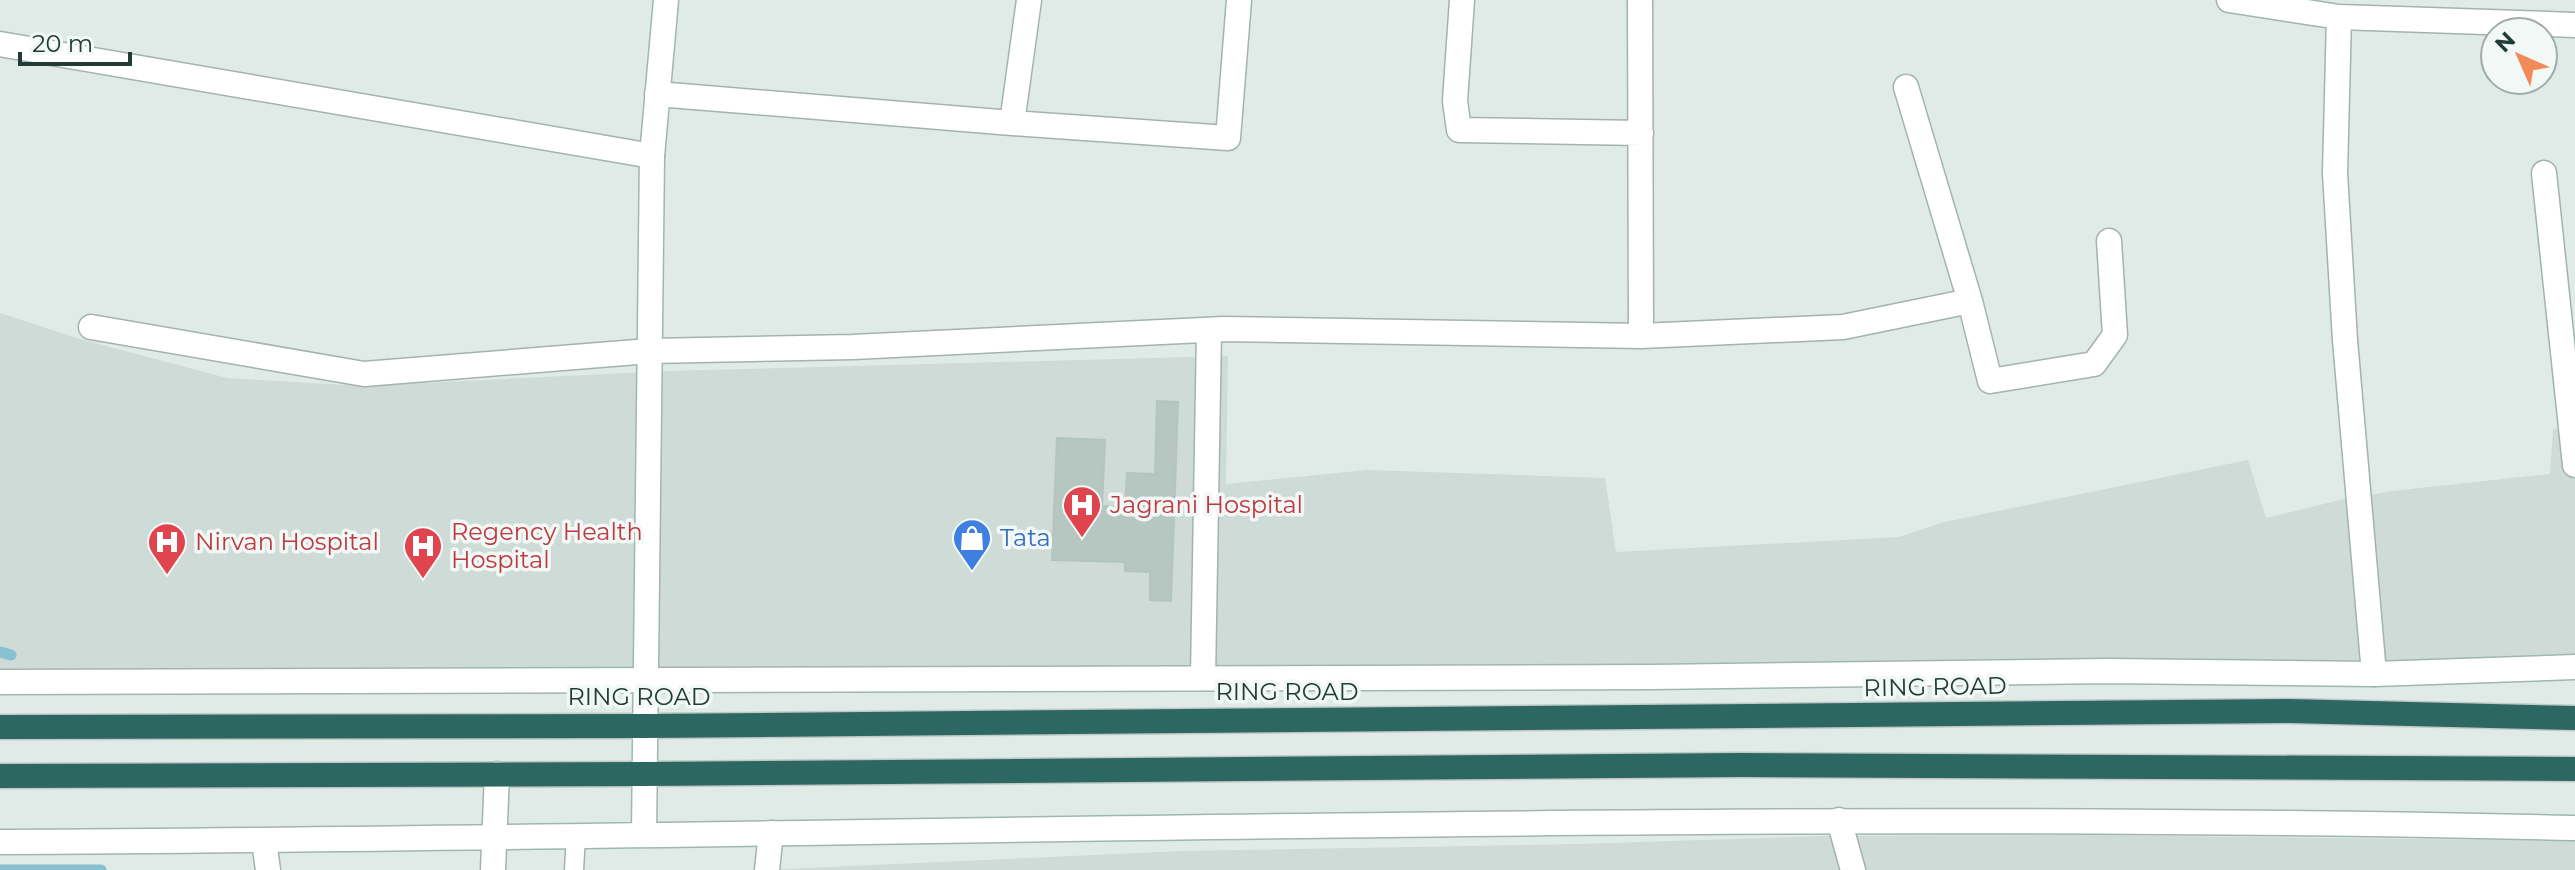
<svg xmlns="http://www.w3.org/2000/svg" width="2575" height="870" font-family="Montserrat,sans-serif">
	<style>
		.built { fill: #cedbd6 }
		.lines { fill: none; stroke-linecap: round; stroke-linejoin: round }
		.stream { stroke: #87c0d1; stroke-width: 11 }
		.building { fill: #b6c6c0; stroke: #b3c5bf; stroke-width: 2 }
		.lane-casing { stroke: #a3b3af; stroke-width: 21 }
		.street-casing { stroke: #a3b3af; stroke-width: 27 }
		.secondary-casing { stroke: #9fb7b0; stroke-width: 27 }
		.highway-casing { stroke: #c1c8c7; stroke-width: 27 }
		.lane { stroke: #fff; stroke-width: 18 }
		.street { stroke: #fff; stroke-width: 24 }
		.secondary { stroke: #fff; stroke-width: 24 }
		.highway { stroke: #2c6861; stroke-width: 24 }
		.labels { text-anchor: middle; stroke-width: 7; stroke-linejoin: round; paint-order: stroke }
		.health-label { font-size: 24px; fill: #be3a42; stroke: #f1f8f5; text-anchor: start }
		.shop-label { font-size: 24px; fill: #366cbe; stroke: #f1f8f5; text-anchor: start }
		.street-label { font-size: 24px; fill: #213c37; stroke: #f1f8f5 }
	</style>
	<rect width="100%" height="100%" fill="#e0ebe7"/>
	<path class="built" d="M0 313 80 339 227 378 362 386 666 371 1228 356 1226 484 1367 470 1605 478 1616 552 1899 537 1944 522 2248 460 2266 518 2340 500 2392 491 2550 474 2553 429 2575 426V656L2359 663 102 674 0 670Z
		M2093 835 2575 841V870H760L1182 851 1579 844 1824 836Z"/>
	<g class="lines">
		<path class="stream" d="M0 652 11 655
			M0 870H101"/>
	</g>
	<path class="building" d="M1157 401 1178 402 1171 601 1150 600V572L1125 571V562L1052 560 1057 438 1105 440 1102 506 1125 507 1127 473 1155 474Z"/>
	<g class="lines">
		<g class="lane-casing">
			<path id="lane" d="M574 870 576 835"/>
		</g>
		<g class="street-casing">
			<path id="street" d="M1462 0 1455 101 1459 130 1641 133
				M2229 0 2339 17 2335 173 2345 340 2374 674
				M2339 17 2575 25
				M0 44 652 156
				M657 94 1012 123 1029 0
				M1012 123 1228 138 1239 0
				M2544 173 2575 465
				M1970 301 1990 381 2094 364 2115 335 2109 241
				M91 327 364 374 649 351 853 347 1224 329 1641 336 1640 0
				M1641 336 1843 327 1970 301 1906 87
				M1203 678 1209 330
				M1839 820 1853 870
				M264 841 268 870
				M493 870 497 774
				M767 870 771 833"/>
		</g>
		<g class="secondary-casing">
			<path id="secondary" d="M0 682 1653 677 2108 671 2374 674 2575 667
				M644 834 652 156 666 0
				M0 842C858 838 1717 808 2575 828"/>
		</g>
		<g class="highway-casing">
			<path id="highway" d="M0 727 645 726 2289 711 2575 718
				M0 776 645 774 1740 765 2575 769"/>
		</g>
		<use href="#lane" class="lane"/>
		<use href="#street" class="street"/>
		<use href="#secondary" class="secondary"/>
		<use href="#highway" class="highway"/>
	</g>
	<defs>
		<g id="hospital-pin" transform="scale(2)"><path d="M0 17L-7.5 6A9.5 9.5 0 1 1 7.5 6Z" fill="#e0444e" stroke="#f1f8f5"/><path d="M-5-5h3v3.5h4V-5h3V5h-3V1.5h-4V5h-3Z" fill="#fff"/></g>
		<g id="shop-pin" transform="scale(2)"><path d="M0 17L-7.5 6A9.5 9.5 0 1 1 7.5 6Z" fill="#3f7fe0" stroke="#f1f8f5"/><path d="M-5-2.5h2.3a2.7 3.5 0 0 1 5.4 0H5L5.5 6h-11ZM-1.5-2.5h3a1.5 2.3 0 0 0-3 0Z" fill="#fff"/></g>
	</defs>
	<g fill-rule="evenodd">
		<use href="#hospital-pin" x="1082" y="505"/>
		<use href="#shop-pin" x="972" y="538"/>
		<use href="#hospital-pin" x="167" y="542"/>
		<use href="#hospital-pin" x="423" y="546"/>
	</g>
	<g class="labels">
		<g class="health-label">
			<text x="1110" y="513">Jagrani Hospital</text>
			<text x="451" y="540">Regency Health<tspan x="451" dy="28">Hospital</tspan></text>
			<text x="195" y="550">Nirvan Hospital</text>
		</g>
		<g class="shop-label">
			<text x="1000" y="546">Tata</text>
		</g>
		<g class="street-label">
			<text transform="translate(1935 687) rotate(-1)" y="8">RING ROAD</text>
			<text x="1287" y="700">RING ROAD</text>
			<text x="639" y="705">RING ROAD</text>
		</g>
	</g>
	<g transform="translate(2519 56) rotate(315)"><circle r="38" fill="#f1f8f5" stroke="#9eada9" stroke-width="2"/>
	<path d="M0-6L14 30L0 20L-14 30Z" fill="#f38a57"/>
	<text y="-12" font-size="22" font-weight="bold" text-anchor="middle" fill="#213c37">N</text>
	</g>
	<path d="M20 52v12h110v-12" fill="none" stroke="#213c37" stroke-width="4"/>
	<text x="32" y="52" font-size="24" fill="#213c37" stroke="#f1f8f5" stroke-width="6" paint-order="stroke">20 m</text>
</svg>
